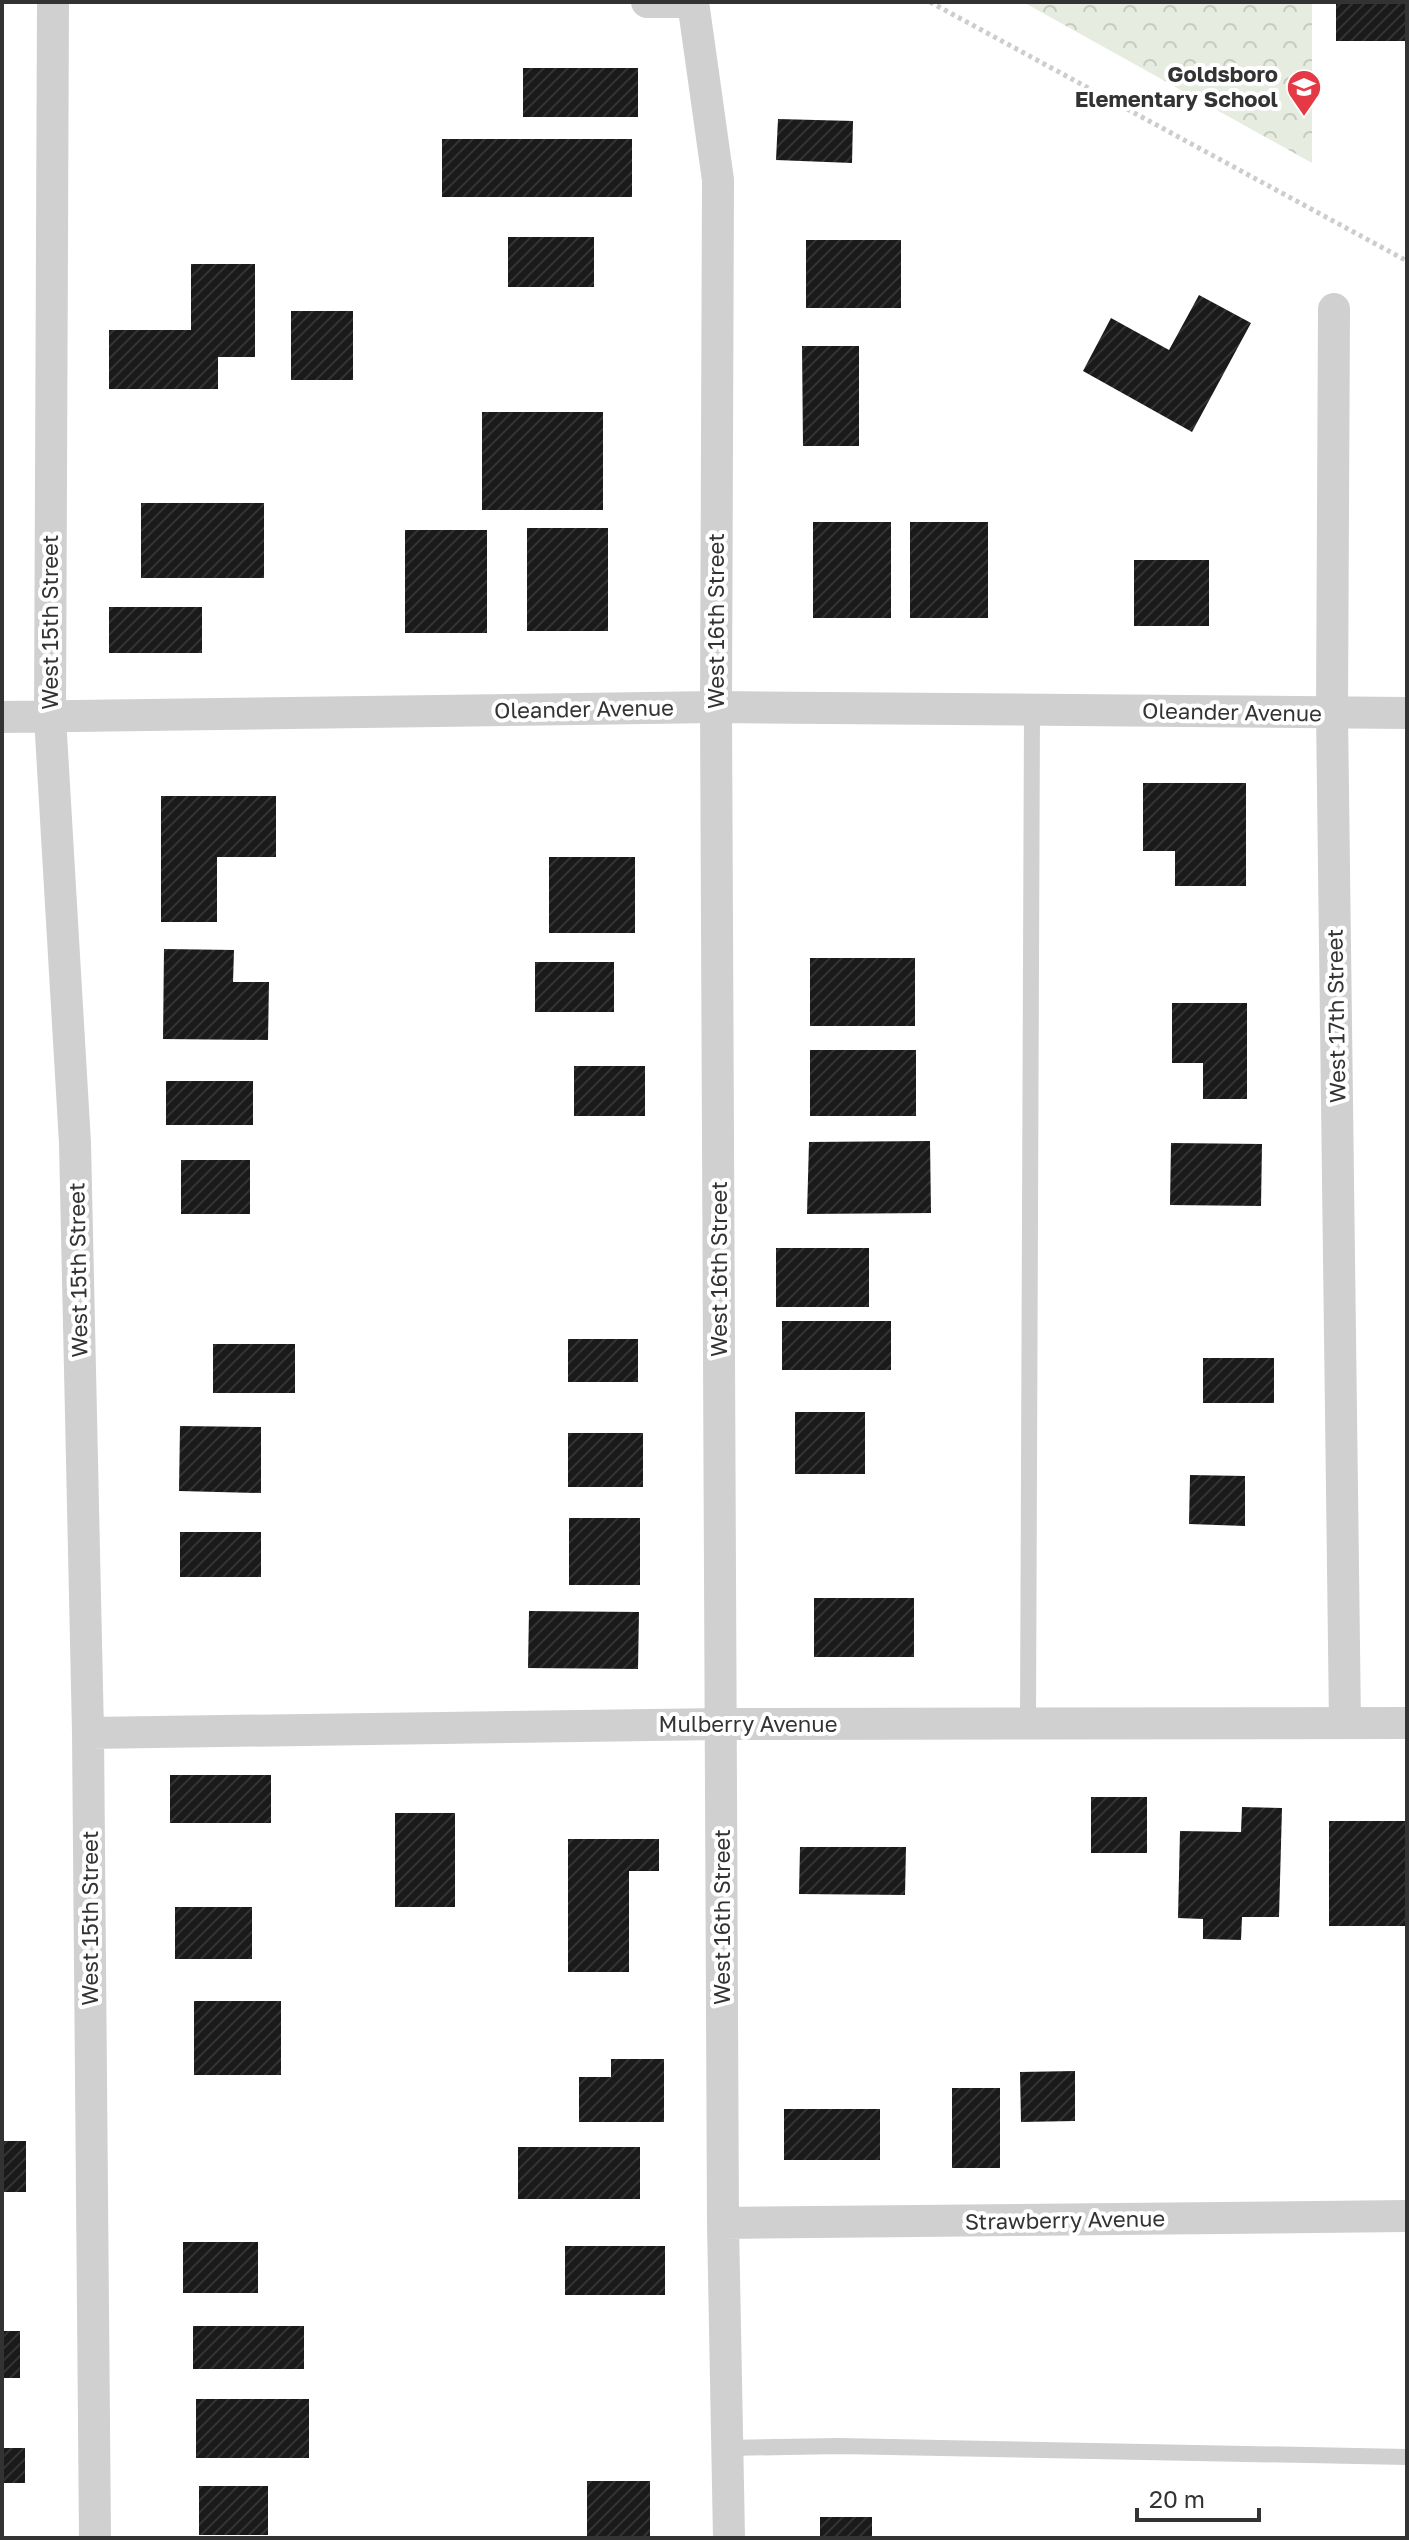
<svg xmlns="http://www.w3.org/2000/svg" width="1409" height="2540" font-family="'Golos Text',sans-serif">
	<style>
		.park { fill: url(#park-crowns) }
		.building { fill: url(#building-hatch) }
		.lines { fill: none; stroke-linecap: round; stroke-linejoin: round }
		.path { stroke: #cdcdcd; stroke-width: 5; stroke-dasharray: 4 4; stroke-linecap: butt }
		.service { stroke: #d0d0d0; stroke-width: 16 }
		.minor { stroke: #d0d0d0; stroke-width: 32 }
		.labels { text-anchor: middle; stroke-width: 8; stroke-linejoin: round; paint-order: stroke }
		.poi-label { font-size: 22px; font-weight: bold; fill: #333; stroke: #fff; text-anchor: end }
		.street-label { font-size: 22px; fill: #333; stroke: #fff }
	</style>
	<defs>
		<pattern id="park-crowns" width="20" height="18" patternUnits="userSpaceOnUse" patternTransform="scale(2)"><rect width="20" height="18" fill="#e6ecdf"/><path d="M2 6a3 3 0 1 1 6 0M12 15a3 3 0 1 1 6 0" fill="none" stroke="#c6cbc0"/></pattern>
		<pattern id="building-hatch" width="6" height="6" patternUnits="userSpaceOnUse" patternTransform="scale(2)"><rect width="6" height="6" fill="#1a1a1a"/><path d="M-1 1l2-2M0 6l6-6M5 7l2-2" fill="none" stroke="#333"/></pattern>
	</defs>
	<rect width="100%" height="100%" fill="#fff"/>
	<path class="park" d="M1023 2H1312V163Z"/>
	<path class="building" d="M1336 2H1407V41H1336Z
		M523 68H638V117H523Z
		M778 119 853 121 852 163 776 160Z
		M442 139H632V197H442Z
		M508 237H594V287H508Z
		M806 240H901V308H806Z
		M191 264H255V357H218V389H109V330H191Z
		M1199 295 1251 323 1192 432 1083 371 1111 318 1169 350Z
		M291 311H353V380H291Z
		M802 346H859V446H803Z
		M482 412H603V510H482Z
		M141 503H264V578H141Z
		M813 522H891V618H813Z
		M910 522H988V618H910Z
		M527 528H608V631H527Z
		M405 530H487V633H405Z
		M1134 560H1209V626H1134Z
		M109 607H202V653H109Z
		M1143 783H1246V886H1175V851H1143Z
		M161 796H276V857H217V922H161Z
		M549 857H635V933H549Z
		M164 949 234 950 233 982H269L268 1040 163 1039Z
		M810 958H915V1026H810Z
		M535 962H614V1012H535Z
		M1172 1003H1247V1099H1203V1063H1172Z
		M810 1050H916V1116H810Z
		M574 1066H645V1116H574Z
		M166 1081H253V1125H166Z
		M930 1141 931 1213 807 1214 809 1142Z
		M1171 1143 1262 1144 1261 1206 1170 1205Z
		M181 1160H250V1214H181Z
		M776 1248H869V1307H776Z
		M782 1321H891V1370H782Z
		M568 1339H638V1382H568Z
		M213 1344H295V1393H213Z
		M1203 1358H1274V1403H1203Z
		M795 1412H865V1474H795Z
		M180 1426 261 1427V1493L179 1491Z
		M568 1433H643V1487H568Z
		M1190 1475 1245 1476V1526L1189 1524Z
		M569 1518H640V1585H569Z
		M180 1532H261V1577H180Z
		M814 1598H914V1657H814Z
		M529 1611 639 1612 638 1669 528 1668Z
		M170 1775H271V1823H170Z
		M1091 1797H1147V1853H1091Z
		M1242 1807 1282 1808 1279 1917H1242L1241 1940 1203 1939V1919L1178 1918 1180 1831 1241 1832Z
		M395 1813H455V1907H395Z
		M1329 1821H1407V1926H1329Z
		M568 1839H659V1871H629V1972H568Z
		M800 1847H906L905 1895 799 1894Z
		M175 1907H252V1959H175Z
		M194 2001H281V2075H194Z
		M611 2059H664V2122H579V2077H611Z
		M1075 2071V2121L1021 2122 1020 2072Z
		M952 2088H1000V2168H952Z
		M784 2109H880V2160H784Z
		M2 2141H26V2192H2Z
		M518 2147H640V2199H518Z
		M183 2242H258V2293H183Z
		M565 2246H665V2295H565Z
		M193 2326H304V2369H193Z
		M2 2331H20V2378H2Z
		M196 2399H309V2458H196Z
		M2 2448H25V2483H2Z
		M587 2481H650V2538H587Z
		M199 2486H268V2535H199Z
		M820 2517H872V2538H820Z"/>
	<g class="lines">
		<path class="path" d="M930 2 1407 261"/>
		<path class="service" d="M1028 1723 1032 710
			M727 2448 839 2446 1407 2457"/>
		<path class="minor" d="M53 2 50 717 75 1143 88 1733 95 2538
			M647 2H693
			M693 2 718 180 716 707 723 2223 729 2538
			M1334 309 1332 713 1345 1723
			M2 717 716 707 1407 713
			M88 1733 722 1724 1407 1723
			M723 2223 1407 2216"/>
	</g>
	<defs>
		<g id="school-pin" transform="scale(1.8)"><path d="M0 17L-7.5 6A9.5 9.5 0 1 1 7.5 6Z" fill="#e63946" stroke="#fff"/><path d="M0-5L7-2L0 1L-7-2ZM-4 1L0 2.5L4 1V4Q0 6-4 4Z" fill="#fff"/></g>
	</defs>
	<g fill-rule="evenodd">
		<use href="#school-pin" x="1304" y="87"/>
	</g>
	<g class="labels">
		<g class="poi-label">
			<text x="1278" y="82">Goldsboro<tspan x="1278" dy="25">Elementary School</tspan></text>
		</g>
		<g class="street-label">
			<text transform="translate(716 621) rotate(-90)" y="8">West 16th Street</text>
			<text transform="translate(50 622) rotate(-90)" y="8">West 15th Street</text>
			<text transform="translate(584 709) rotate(-1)" y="8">Oleander Avenue</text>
			<text transform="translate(1232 712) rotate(1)" y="8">Oleander Avenue</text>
			<text transform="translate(1336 1016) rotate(-91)" y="8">West 17th Street</text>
			<text transform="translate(719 1269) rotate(-90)" y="8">West 16th Street</text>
			<text transform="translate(78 1270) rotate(-91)" y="8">West 15th Street</text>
			<text x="748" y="1732">Mulberry Avenue</text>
			<text transform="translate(722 1917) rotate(-90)" y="8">West 16th Street</text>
			<text transform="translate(90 1918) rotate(-90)" y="8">West 15th Street</text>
			<text transform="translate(1065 2220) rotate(-1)" y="8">Strawberry Avenue</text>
		</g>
	</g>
	<rect width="1409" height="2540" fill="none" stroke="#333333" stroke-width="8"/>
	<path d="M1137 2508v12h122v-12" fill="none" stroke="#333333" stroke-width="4"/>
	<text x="1149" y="2508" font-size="24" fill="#333333" stroke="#ffffff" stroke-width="6" paint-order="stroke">20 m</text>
</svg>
